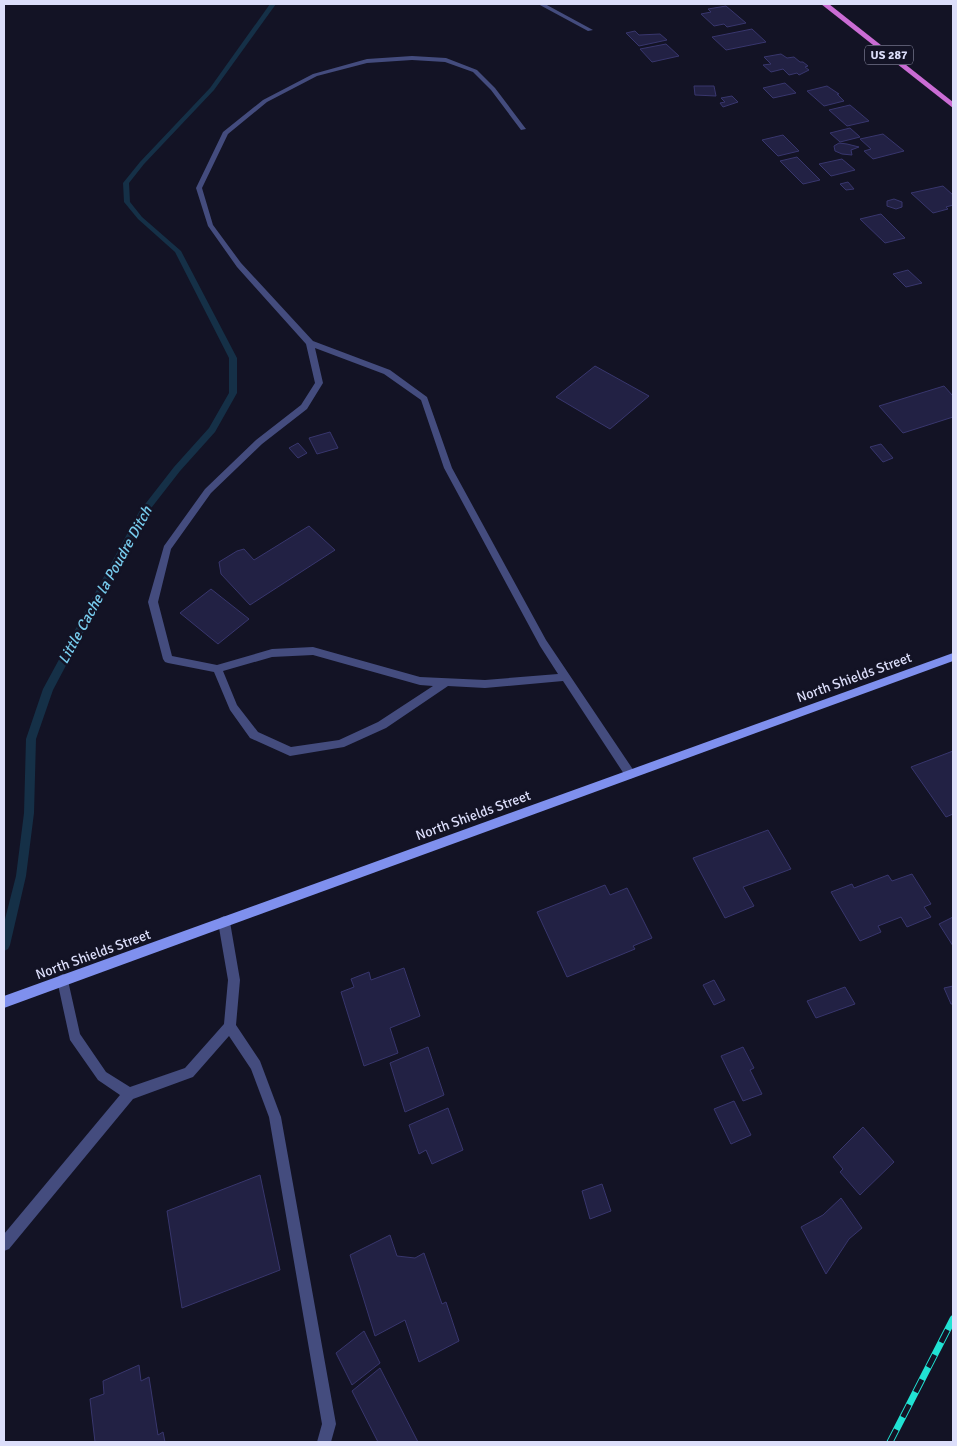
<svg xmlns="http://www.w3.org/2000/svg" width="957" height="1446" font-family="Signika,sans-serif">
	<style>
		.lines { fill: none; stroke-linecap: round; stroke-linejoin: round }
		.stream { fill: #153047; fill-rule: evenodd }
		.building { fill: #222144; stroke: #38366d }
		.service { fill: #444c7e; fill-rule: evenodd }
		.secondary { fill: #7f90ee; fill-rule: evenodd }
		.trunk { fill: #ca6cd4; fill-rule: evenodd }
		.rail-casing { stroke: #21e2d3; stroke-width: 7 }
		.rail { stroke: #131325; stroke-width: 5; stroke-dasharray: 14; stroke-linecap: butt }
		.labels { text-anchor: middle; stroke-width: 5; stroke-linejoin: round; paint-order: stroke }
		.shield { fill: #131325; stroke: #a0a1ba; stroke-width: 1 }
		.shield-label { font-size: 12px; font-weight: bold; fill: #dcdefa }
		.street-label { font-size: 14px; fill: #dcdefa; stroke: #131325 }
		.water-label { font-size: 15px; font-style: italic; fill: #77cbed; stroke: #131325 }
	</style>
	<rect width="100%" height="100%" fill="#131325"/>
	<g class="lines">
		<path class="stream" d="M270 4H276L214 90 144 164 129 183 130 202 142 217 181 251 237 358V393L215 432 180 471 145 516 53 690 36 739 34 813 26 876 10 945 8 949 4 951V923L16 876 24 813 26 739 43 689 139 512 174 467 209 428 229 393V358L175 252 138 219 124 202 123 183 140 162 210 88Z"/>
	</g>
	<path class="building" d="M726 6 746 23 727 27 724 24 714 26 701 14 711 12 708 9Z
		M752 29 766 42 726 50 712 37Z
		M635 31 639 35 660 34 667 40 639 46 626 33Z
		M666 44 679 56 652 62 640 49Z
		M781 54 787 58 794 57 800 62H803L808 66 805 67 809 70 799 75 797 73 789 75 783 69 771 72 763 65 771 64 764 57Z
		M785 83 796 93 773 98 763 88Z
		M694 86H714L716 96 695 95Z
		M827 86 839 94H837L844 101 824 106 807 91Z
		M732 96 738 102 723 107 720 103 725 102 721 98Z
		M850 105 869 121 847 126 829 110Z
		M850 128 860 137 840 142 830 133Z
		M883 134 904 151 873 159 864 151 871 149 860 139Z
		M783 135 799 151 778 156 762 140Z
		M839 143 847 144 859 147 851 150 852 155 842 154 835 151 834 146Z
		M797 157 820 180 803 184 780 161Z
		M842 159 855 170 831 176 819 164Z
		M848 182 854 189 846 190 840 184Z
		M943 186 953 195V205L946 207 948 209 933 213 911 193Z
		M894 199 902 202V207L896 209 887 206V201Z
		M881 214 905 238 885 243 860 219Z
		M908 270 922 283 906 287 893 274Z
		M595 366 649 396 610 429 556 397Z
		M944 386 953 396V417L903 433 879 406Z
		M330 432 338 448 317 454 309 438Z
		M298 443 307 453 298 458 289 448Z
		M881 444 893 458 883 462 870 447Z
		M309 526 335 550 250 605 221 574 219 562 237 551 244 549 254 560Z
		M211 589 249 619 218 644 180 613Z
		M953 751V814L946 817 911 767Z
		M768 830 791 869 743 887 754 906 725 918 693 858Z
		M912 874 931 904 924 907 931 917 907 927 901 917 878 926 881 932 860 941 831 892 852 884 854 888 888 875 892 881Z
		M605 885 610 895 627 888 652 938 633 946 635 949 567 977 537 912Z
		M953 917V946L939 924Z
		M404 968 420 1016 390 1028 398 1053 364 1066 341 992 354 987 351 979 369 972 371 980Z
		M714 980 725 1000 714 1005 703 985Z
		M953 986V1004H951L944 988Z
		M845 987 855 1004 816 1018 807 1001Z
		M428 1047 444 1095 405 1112 390 1063Z
		M743 1047 754 1068 750 1070 762 1094 743 1101 721 1056Z
		M734 1101 751 1135 731 1144 714 1109Z
		M448 1108 463 1150 432 1164 426 1150 419 1154 409 1125Z
		M863 1127 894 1162 860 1195 840 1172 843 1169 833 1157Z
		M260 1175 280 1270 182 1308 167 1211Z
		M602 1184 611 1211 590 1219 582 1191Z
		M841 1198 862 1228 849 1239 826 1274 801 1227 823 1215Z
		M390 1235 397 1256 415 1258 424 1253 442 1304 446 1302 459 1341 419 1362 405 1320 375 1336 350 1255Z
		M364 1331 380 1363 352 1385 336 1353Z
		M139 1365 141 1381 149 1377 158 1435 163 1432 165 1442H95L90 1399 104 1394 103 1381Z
		M380 1368 418 1442H378L352 1391Z"/>
	<g class="lines">
		<path class="service" d="M538 4H545L593 30 588 31Z
			M412 56 446 58 477 70 495 88 526 129 521 130 491 90 473 72 445 62 412 60 367 63 317 76 267 102 228 134 202 188 213 225 241 263 313 341 390 370 427 397 452 468 546 640 634 771 635 774 634 777 630 779 626 777 563 681 485 688 448 686 386 728 344 747 290 756 250 738 230 710 214 672 168 663 165 662 163 659 148 602 164 546 205 489 256 440 301 405 315 383 306 344 237 267 208 226 196 188 223 132 263 100 313 74 367 59ZM315 348 384 374 421 400 444 468 540 646 558 674 485 680 420 677 313 647 272 649 217 665 172 656 158 602 171 549 211 493 262 444 307 409 323 383ZM313 655 420 685 433 686 378 722 339 740 291 747 258 732 237 705 223 671 272 657Z
			M224 916 228 918 230 922 240 980 236 1025 260 1061 281 1117 336 1424 331 1442H317L322 1424 269 1117 251 1069 229 1036 193 1077 133 1099 9 1249 4 1251V1234L120 1095 98 1080 70 1040 57 980 59 976 63 974 67 976 80 1034 106 1072 130 1087 185 1068 224 1024 228 980 218 922 220 918Z"/>
		<path class="secondary" d="M953 653V661L4 1008V996Z"/>
		<path class="trunk" d="M821 4H829L953 102V108Z"/>
		<g class="rail-casing">
			<path id="rail" d="M890 1442 953 1319"/>
		</g>
		<use href="#rail" class="rail"/>
	</g>
	<g class="labels">
		<rect class="shield" x="865" y="45.5" width="48" height="19" rx="4"/>
		<g class="shield-label">
			<text x="889" y="59">US 287</text>
		</g>
		<g class="street-label">
			<text transform="translate(854 677) rotate(-20)" y="5">North Shields Street</text>
			<text transform="translate(473 815) rotate(-20)" y="5">North Shields Street</text>
			<text transform="translate(93 954) rotate(-20)" y="5">North Shields Street</text>
		</g>
		<g class="water-label">
			<text transform="translate(105 585) rotate(-61)" y="5">Little Cache la Poudre Ditch</text>
		</g>
	</g>
	<rect width="957" height="1446" fill="none" stroke="#dcdefa" stroke-width="10"/>
</svg>
